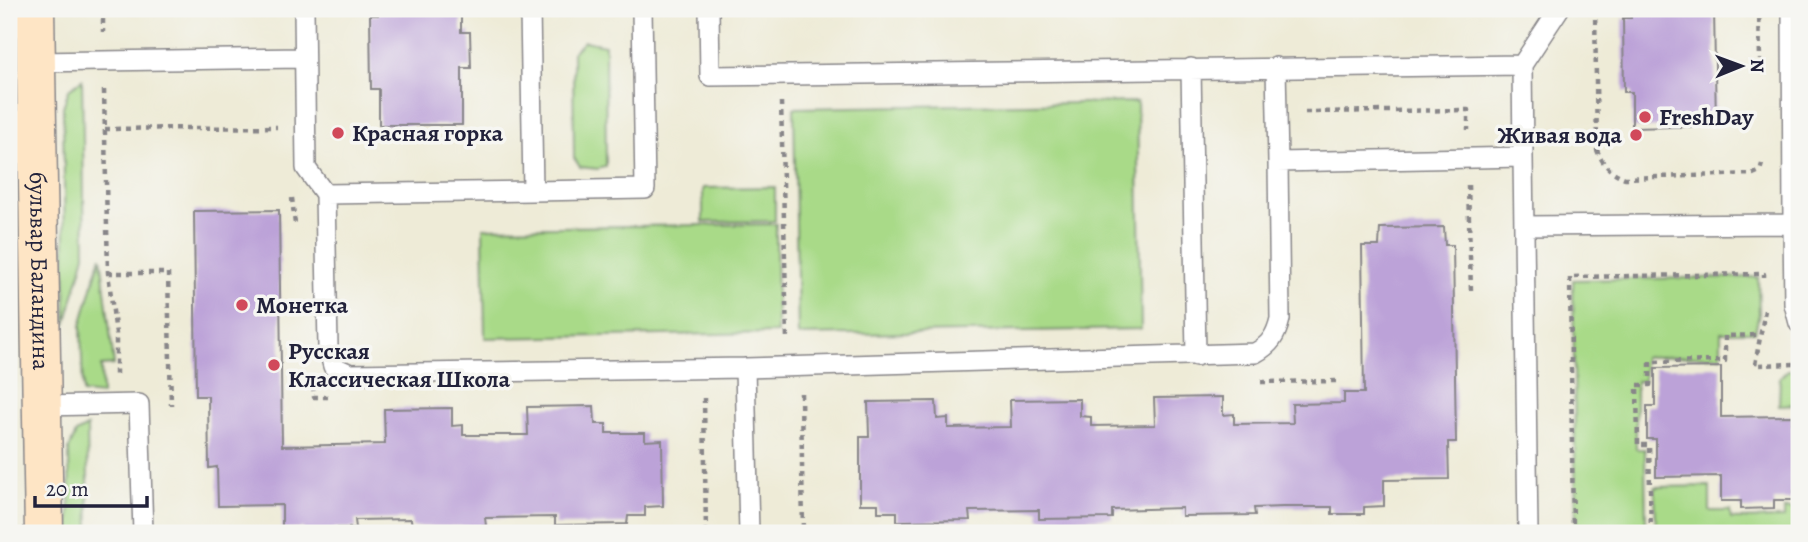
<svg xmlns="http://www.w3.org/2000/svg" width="1808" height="542" font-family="Alegreya,serif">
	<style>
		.green { fill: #a9da88; stroke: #667e62; stroke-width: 2 }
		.building { fill: #bca2d8 }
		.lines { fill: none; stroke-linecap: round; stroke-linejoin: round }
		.lane-casing { stroke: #888689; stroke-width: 22 }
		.secondary-casing { stroke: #888689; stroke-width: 41 }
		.path { stroke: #888689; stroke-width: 4.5; stroke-dasharray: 5 5; stroke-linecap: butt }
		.lane { stroke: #fff; stroke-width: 19 }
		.secondary { stroke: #fee5c5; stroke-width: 38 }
		.poi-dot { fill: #d1495b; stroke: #f6f6f2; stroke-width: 2.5 }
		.labels { text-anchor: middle; stroke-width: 7; stroke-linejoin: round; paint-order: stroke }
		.poi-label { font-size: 24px; font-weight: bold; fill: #22223b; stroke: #f6f6f2; text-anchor: start }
		.street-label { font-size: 24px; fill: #22223b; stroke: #f6f6f2 }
	</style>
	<rect width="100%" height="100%" fill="#f6f6f2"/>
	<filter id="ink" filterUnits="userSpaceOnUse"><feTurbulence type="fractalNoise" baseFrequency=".0143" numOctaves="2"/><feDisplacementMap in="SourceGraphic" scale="14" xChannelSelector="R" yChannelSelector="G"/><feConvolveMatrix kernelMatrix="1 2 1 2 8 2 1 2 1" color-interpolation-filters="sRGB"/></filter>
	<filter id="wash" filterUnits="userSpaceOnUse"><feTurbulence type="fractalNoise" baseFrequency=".00686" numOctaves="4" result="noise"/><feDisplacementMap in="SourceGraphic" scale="28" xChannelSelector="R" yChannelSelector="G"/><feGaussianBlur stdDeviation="1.57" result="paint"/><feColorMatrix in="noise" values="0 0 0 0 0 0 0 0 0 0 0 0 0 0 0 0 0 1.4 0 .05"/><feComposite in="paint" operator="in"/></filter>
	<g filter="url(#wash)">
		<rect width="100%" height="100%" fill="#eeebd7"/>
		<path class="green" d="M584 41 605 45 606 166 598 169 580 167 574 158 573 52Z
			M82 80 85 255 66 324 63 107 69 89Z
			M1137 102 1141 329 798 335 794 108Z
			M775 187V221L703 222V188Z
			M776 224 777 333 485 338 483 228Z
			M101 256 114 365 101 366 102 395 83 393 81 326Z
			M1758 277 1759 314 1755 332H1721V356L1644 357V381H1636V449H1645L1646 533H1576L1573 280Z
			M1788 370H1799V404L1779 405 1780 377Z
			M87 427 89 533H70L69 449 76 433Z
			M1710 486V511H1730L1731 519 1784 518V509H1799V533H1656L1655 487Z"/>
		<g id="blocks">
			<path class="building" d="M378 9H461V32H470L471 68H462V125H379V89H371L370 15H378Z
				M1631 9H1714L1716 126 1632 128V92H1624L1623 18H1631Z
				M279 210 282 446 385 444 384 409 452 408V426L463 425V435H528L527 407 594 406 595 424H606V433H645V441L662 440 663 506 645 507V516H628L627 524 555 525V517L485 518 486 526 412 527 411 519 355 520 356 528H334L335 533H303V528L282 529V505L218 506 217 467 209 468 208 396H196L194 211Z
				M1444 227 1445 245H1453L1456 442H1448L1449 479 1384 480V506L1364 507V514H1332V507H1283L1254 508 1255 515 1182 516V508L1112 510V518L1039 519V510L969 511 970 520 897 521V512H878V504H860V437H869L868 402 936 401 937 419 948 418V428L1011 427 1010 400 1080 399V416L1091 417V426L1155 425 1154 398 1223 397V415L1234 414V424L1293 423 1292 404 1344 403V393H1364L1362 246H1379L1380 228Z
				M1721 367V417L1792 416V425H1799V491H1794V500H1774V508L1741 509V501H1721V476L1656 477V439H1647V406H1655V368Z"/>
		</g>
	</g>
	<g filter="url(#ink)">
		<use href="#blocks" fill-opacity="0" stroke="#888689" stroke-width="2"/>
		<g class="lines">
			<g class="lane-casing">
				<path id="lane" d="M304 9 306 168 325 194 328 347 333 366 350 374 745 368 749 533
					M709 9 710 76 1522 65 1523 157 1278 162 1280 319C1276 336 1270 345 1255 353L745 368
					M1792 9 1793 224
					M36 62 304 58
					M1522 65 1559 9
					M1276 67 1278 162
					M1191 68 1196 356
					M1523 157 1528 533
					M533 191 645 189 642 9
					M325 194 533 191 530 9
					M1524 226 1793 224 1794 304 1799 323
					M42 406 139 404 143 533"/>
			</g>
			<g class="secondary-casing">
				<g id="secondary">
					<path id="s1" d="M35 9 44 533"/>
				</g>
			</g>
			<path class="path" d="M103 9V32
				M1595 9 1597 150C1603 165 1610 172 1625 178L1753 174 1760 171 1762 164
				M1759 9 1760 60
				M104 90 108 273 116 334V378
				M781 102 787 339
				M1305 112 1468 110V130
				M105 129 277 127
				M1468 185 1471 292
				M292 198 295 224
				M108 273H168L171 405
				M1765 310 1755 365 1799 364
				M1261 382 1341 381
				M313 386 314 397H329
				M801 393 803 533
				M704 398 706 533
				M1573 533 1570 277 1764 274V277
				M1651 533 1649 445H1638L1637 385H1650V362L1725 361V336L1759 335"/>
			<use href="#lane" class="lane"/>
			<use href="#secondary" class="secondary"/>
		</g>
	</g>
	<g class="poi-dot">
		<circle cx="1645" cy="117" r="7"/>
		<circle cx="338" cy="133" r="7"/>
		<circle cx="1636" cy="135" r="7"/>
		<circle cx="242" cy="305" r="7"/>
		<circle cx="274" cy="365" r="7"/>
	</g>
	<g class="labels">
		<g class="poi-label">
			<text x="1659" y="125">FreshDay</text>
			<text x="352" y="141">Красная горка</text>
			<text x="1622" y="143" text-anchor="end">Живая вода</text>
			<text x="256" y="313">Монетка</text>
			<text x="288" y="359">Русская<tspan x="288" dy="28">Классическая Школа</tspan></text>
		</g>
		<g class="street-label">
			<text dy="8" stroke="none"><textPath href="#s1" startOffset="262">бульвар Баландина</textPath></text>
		</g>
	</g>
	<rect width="1808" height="542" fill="none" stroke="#f6f6f2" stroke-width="35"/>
	<g transform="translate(1741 66) rotate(89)" stroke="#f6f6f2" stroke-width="5" paint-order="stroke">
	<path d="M0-5L12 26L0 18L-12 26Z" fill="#22223b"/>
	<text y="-10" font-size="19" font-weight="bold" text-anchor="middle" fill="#22223b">N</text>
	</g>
	<path d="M35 496v10h112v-10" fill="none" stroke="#22223b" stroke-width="3.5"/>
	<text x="46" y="496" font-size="21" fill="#22223b" stroke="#f6f6f2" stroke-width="5" paint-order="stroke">20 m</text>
</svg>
